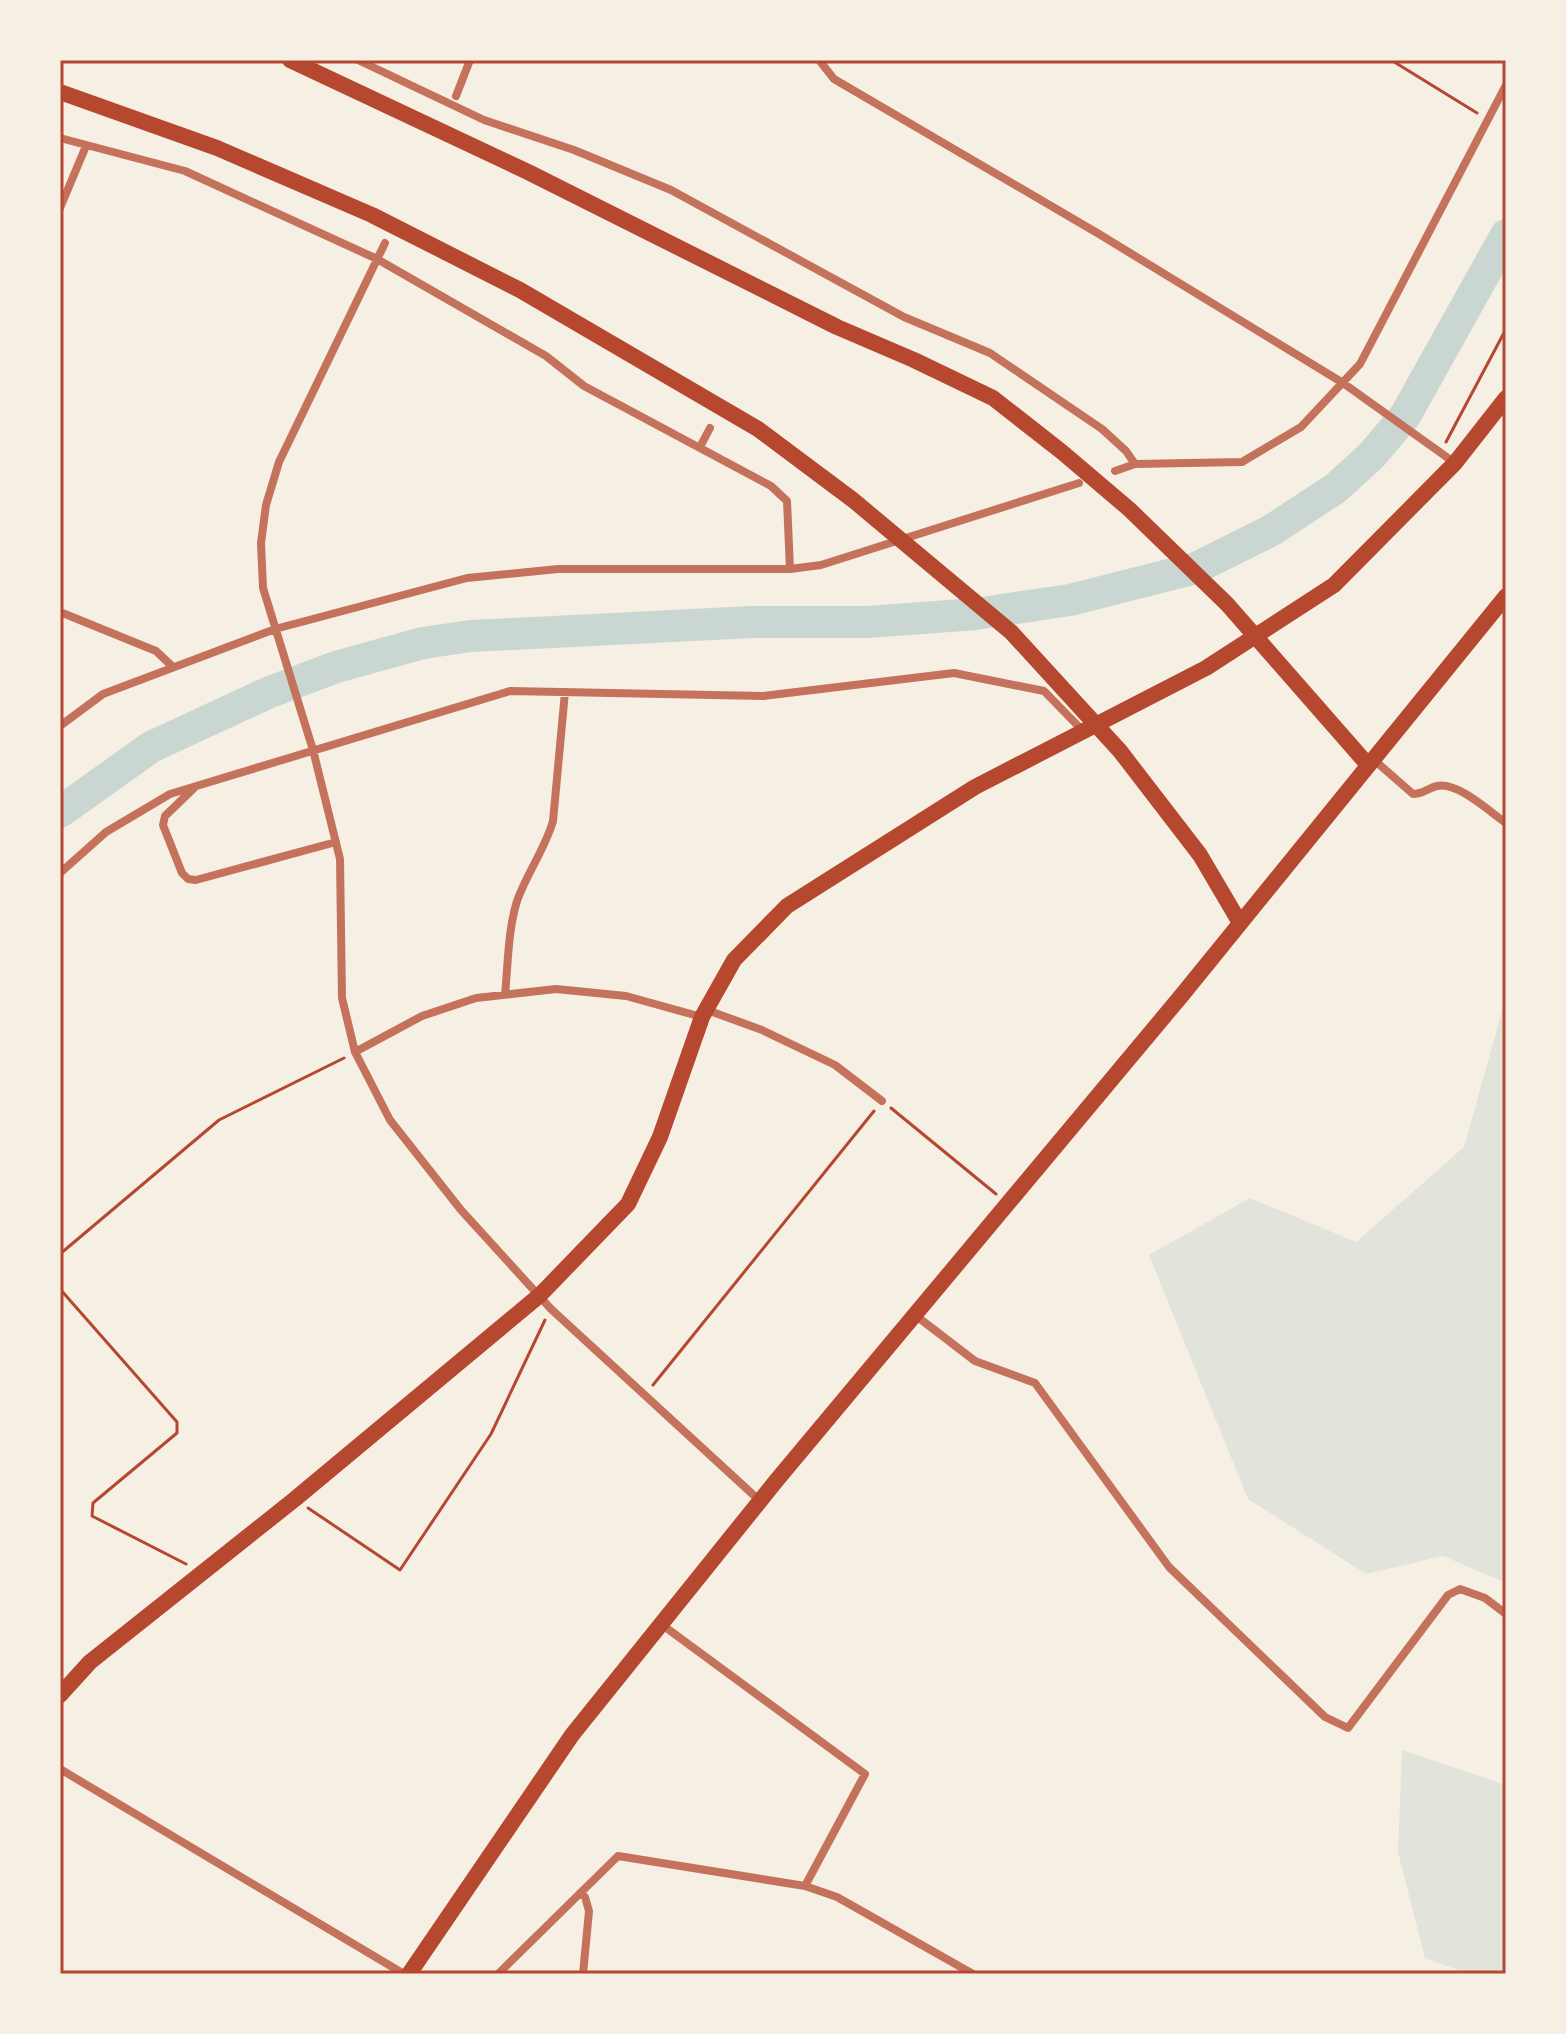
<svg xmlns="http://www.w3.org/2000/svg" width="1566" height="2034" font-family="'Sofia Sans Condensed',sans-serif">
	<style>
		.green { fill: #e2e4dc }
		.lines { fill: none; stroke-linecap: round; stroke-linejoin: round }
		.river { stroke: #c9d6d2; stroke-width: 32 }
		.path { stroke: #b5482f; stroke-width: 3 }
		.minor { stroke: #c5725c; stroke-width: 8 }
		.primary { stroke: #b5482f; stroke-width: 16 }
		.trunk { stroke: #b5482f; stroke-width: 16 }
		.neatline { fill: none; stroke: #b5482f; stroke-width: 3 }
	</style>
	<rect width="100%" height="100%" fill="#f6efe4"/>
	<path class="green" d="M1506 997V1583L1443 1556 1366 1574 1248 1499 1149 1255 1250 1198 1356 1242 1464 1147Z
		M1402 1750 1506 1785V1974H1469L1425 1958 1398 1852Z"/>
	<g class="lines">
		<path class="river" d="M60 812 151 747 270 692 336 667 423 643 471 636 752 622H867L976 614 1070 600 1196 568 1272 530 1336 488 1372 455 1405 416 1506 235"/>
		<path class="path" d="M1391 60 1477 113
			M1446 442 1506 329
			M891 1108 996 1194
			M60 1254 219 1120 344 1058
			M60 1289 177 1422V1433L93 1503 92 1516 186 1564
			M653 1385 874 1111
			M308 1508 400 1570 491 1434 545 1320"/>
		<path class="minor" d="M358 60 484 120 574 150 671 190 904 317 990 353 1102 429 1126 451 1135 464
			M819 60 834 79 1099 234 1343 383 1455 463
			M456 96 470 60
			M60 138 185 171 377 259 546 356 584 386 771 486 787 501 790 569
			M60 208 86 146
			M385 243 279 462 266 505 261 543 263 588 313 750 340 859 342 998 355 1052 390 1120 461 1210 551 1309 760 1501
			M700 447 710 428
			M1115 471 1135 464 1242 462 1301 427 1360 364 1506 85
			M60 612 156 651 173 667
			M60 726 103 694 275 629 467 578 558 569H790L821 565 1079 483
			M1373 759 1413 794C1423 794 1428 788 1437 786 1457 781 1490 812 1506 823
			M194 788 165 816 163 825 182 873 188 879 196 880 336 842
			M60 873 106 832 170 794 510 691 763 696 954 673 1044 691 1083 731
			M505 995C508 964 508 930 517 901 527 873 545 849 553 821L565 692
			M707 1010 762 1030 835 1065 882 1101
			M355 1052 422 1016 476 998 556 989 626 996 702 1017
			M915 1315 975 1361 1035 1383 1169 1567 1325 1717 1348 1728 1448 1595 1460 1589 1485 1598 1506 1614
			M661 1624 865 1774 805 1886
			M60 1769 404 1974
			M580 1893 585 1897 589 1911 583 1974
			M498 1974 618 1856 805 1886 837 1897 973 1974"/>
		<path class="primary" d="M60 1695 90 1662 295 1499 540 1295 628 1204 660 1137 702 1017 734 960 787 906 975 787 1206 668 1334 585 1455 463 1506 398
			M409 1974 572 1735 776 1481 1182 995 1506 596"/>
		<path class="trunk" d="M290 60 528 172 837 327 914 360 993 398 1062 452 1129 509 1227 604 1368 765
			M60 92 217 148 372 215 520 290 758 429 853 500 1011 632 1120 751 1200 855 1240 923"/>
	</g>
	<rect width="1566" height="2034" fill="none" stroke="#f6efe4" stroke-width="124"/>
	<rect x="62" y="62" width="1442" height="1910" class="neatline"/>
</svg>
